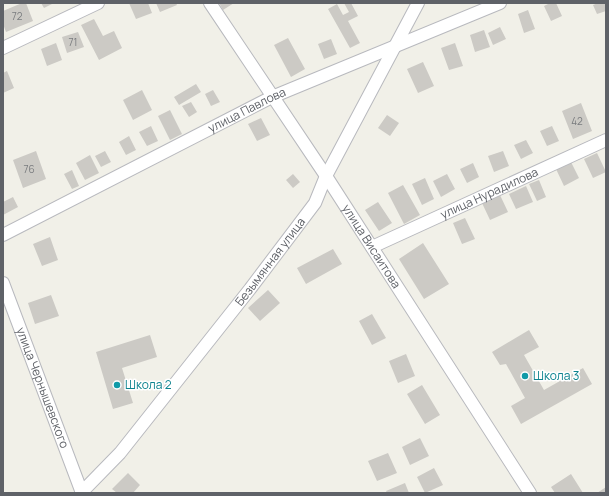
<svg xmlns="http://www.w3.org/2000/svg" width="609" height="496" font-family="Manrope,sans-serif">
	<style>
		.building { fill: #cccac5 }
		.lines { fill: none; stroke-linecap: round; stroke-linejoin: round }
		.minor-casing { stroke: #b8b9be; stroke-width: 14 }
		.minor { stroke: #fff; stroke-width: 12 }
		.culture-dot { fill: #0f9aa8; stroke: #fff; stroke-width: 1.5 }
		.labels { text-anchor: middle; stroke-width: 3; stroke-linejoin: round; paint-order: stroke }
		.number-label { font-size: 10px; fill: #7a7c7f }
		.street-label { font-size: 12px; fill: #5f6268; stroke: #fff }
		.culture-label { font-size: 12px; fill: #0d838f; stroke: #fff; text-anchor: start }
	</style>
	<rect width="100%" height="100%" fill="#f1f0e8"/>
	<path class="building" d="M22 3H26L33 21 6 32 3 24V11Z
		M41 3H54L44 8Z
		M129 3H148L152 13 136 19Z
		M156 3H176L177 5 160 12Z
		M219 3H234L223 10Z
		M344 3H351L358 16 348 21 360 43 350 48 328 9 337 4 343 15 349 12Z
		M550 3H556L562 16 551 21 544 6Z
		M598 3H606V11L597 14 593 5Z
		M528 10 535 29 524 33 518 14Z
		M94 19 103 36 114 31 122 48 99 60 81 25Z
		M500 27 506 39 493 45 488 33Z
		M484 30 490 47 475 52 470 35Z
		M78 32 84 47 67 53 62 37Z
		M288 38 305 69 291 77 274 45Z
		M331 39 337 54 324 59 318 44Z
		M56 43 62 60 47 66 41 49Z
		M455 43 463 66 449 70 441 48Z
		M423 62 434 86 418 93 407 69Z
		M7 71 14 88 3 93V73Z
		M196 84 201 92 179 105 174 97Z
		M142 90 152 110 133 120 123 100Z
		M213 90 220 102 211 106 205 94Z
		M191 102 197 112 189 117 182 106Z
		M581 103 592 131 573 139 562 111Z
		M170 110 182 134 170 140 158 116Z
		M387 115 399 123 390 136 378 128Z
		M261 118 270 135 257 141 248 124Z
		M151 126 158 141 147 146 139 132Z
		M552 126 559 141 547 146 540 131Z
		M129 136 136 150 126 155 119 142Z
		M526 140 533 153 521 159 514 145Z
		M36 151 46 179 23 188 13 160Z
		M105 151 111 162 101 167 95 156Z
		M503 151 509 166 494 172 488 156Z
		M597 153 606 172 593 178 584 159Z
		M90 155 99 173 85 180 76 163Z
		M571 162 579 178 564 186 556 169Z
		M473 163 479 177 467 183 460 169Z
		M72 170 79 186 72 189 64 174Z
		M293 174 300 182 293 188 286 180Z
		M447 174 455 189 441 197 433 181Z
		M425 178 434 199 422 205 412 184Z
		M539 180 546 197 537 201 529 184Z
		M403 185 420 215 404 224 388 193Z
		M526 186 533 202 516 209 509 194Z
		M500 195 508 212 490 220 482 203Z
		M13 197 18 207 3 215V202Z
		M378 202 392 223 379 231 365 210Z
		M465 218 475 239 462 244 453 223Z
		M50 237 58 260 42 266 33 244Z
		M423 243 449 284 424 299 399 259Z
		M333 249 342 264 306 284 297 268Z
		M268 290 280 303 260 321 248 308Z
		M51 295 59 316 35 324 28 303Z
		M372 314 386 338 372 345 359 321Z
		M529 330 539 347 524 355 544 390 583 368 592 384 521 424 511 406 525 398 506 364 500 365 492 352Z
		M150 335 157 357 122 368 133 403 113 409 96 352Z
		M406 354 415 376 398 383 389 361Z
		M422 385 440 415 425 424 407 394Z
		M420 438 429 456 410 465 402 447Z
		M388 453 397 473 377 481 368 461Z
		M434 468 443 485 425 493 417 477Z
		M128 473 140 485 133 493H117L112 489Z
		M571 474 583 493H555L551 487Z
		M405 483 409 493H387L386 491Z
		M606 487V493H597Z"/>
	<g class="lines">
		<g class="minor-casing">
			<g id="minor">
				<path id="s1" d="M210 3 326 176 530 493"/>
				<path d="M3 48 98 3"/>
				<path id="s2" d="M3 235 272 97 500 3"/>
				<path id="s3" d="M372 247 606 140"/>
				<path id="s4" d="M3 283 82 493"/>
				<path id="s5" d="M81 493 120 453 250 289 315 203 326 176 418 3"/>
			</g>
		</g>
		<use href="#minor" class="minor"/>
	</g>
	<g class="culture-dot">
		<circle cx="525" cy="376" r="4"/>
		<circle cx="117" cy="385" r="4"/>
	</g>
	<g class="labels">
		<g class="number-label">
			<text x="17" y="20">72</text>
			<text x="73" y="46">71</text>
			<text x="577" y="125">42</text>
			<text x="29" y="173">76</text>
		</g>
		<g class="street-label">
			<text dy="4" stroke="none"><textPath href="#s2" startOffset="274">улица Павлова</textPath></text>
			<text dy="4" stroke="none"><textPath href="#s3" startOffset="129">улица Нурадилова</textPath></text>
			<text dy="4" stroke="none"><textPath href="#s1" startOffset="292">улица Висаитова</textPath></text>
			<text dy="4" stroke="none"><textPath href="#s5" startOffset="299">Безымянная улица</textPath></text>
			<text dy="4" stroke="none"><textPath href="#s4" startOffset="112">улица Чернышевского</textPath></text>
		</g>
		<g class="culture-label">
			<text x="533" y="380">Школа 3</text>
			<text x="125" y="389">Школа 2</text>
		</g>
	</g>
	<rect width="609" height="496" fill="none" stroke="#5f6268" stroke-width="8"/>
</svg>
